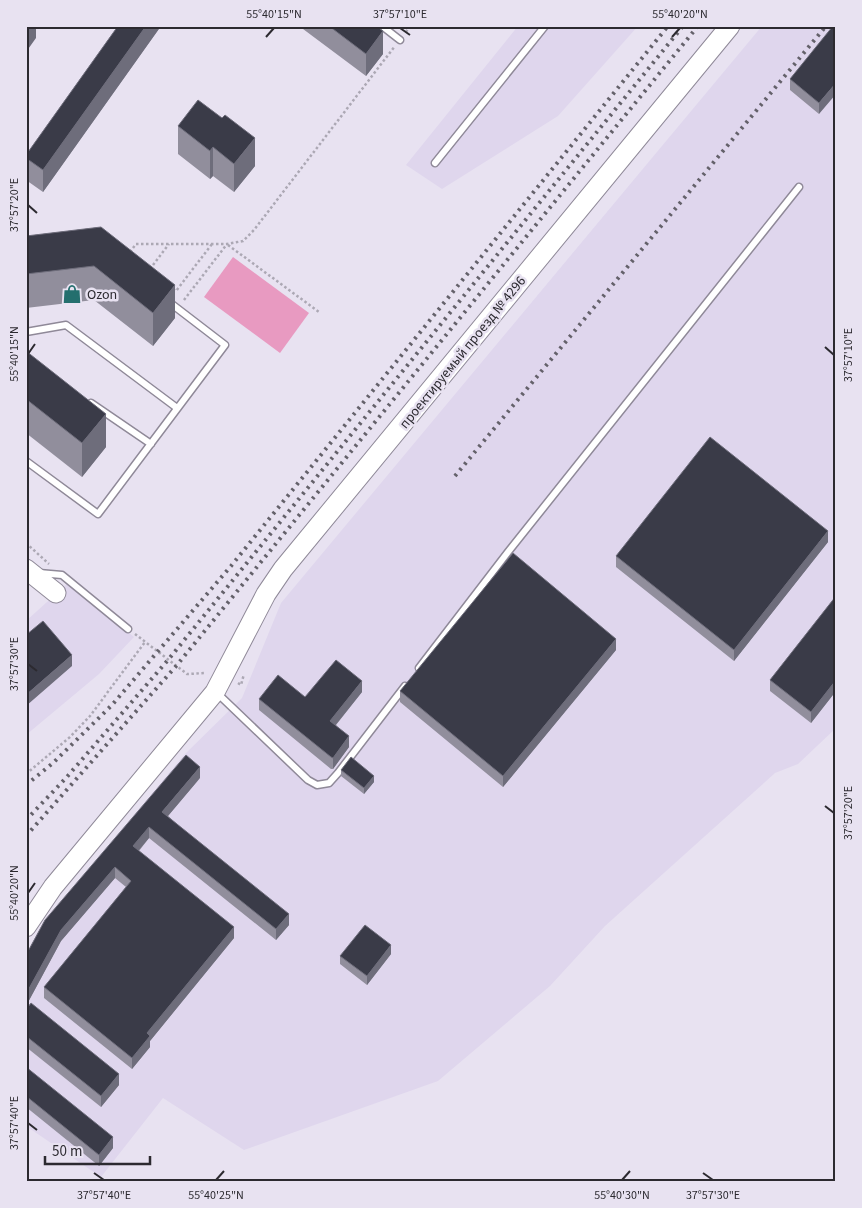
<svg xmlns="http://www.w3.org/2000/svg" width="862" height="1208" font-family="'Source Sans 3',sans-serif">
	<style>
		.built { fill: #dfd6ed }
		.green { fill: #e89ac1 }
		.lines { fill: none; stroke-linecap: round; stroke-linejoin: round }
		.lane-casing { stroke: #8f8998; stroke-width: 9 }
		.secondary-casing { stroke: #8f8998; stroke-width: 21 }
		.path { stroke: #aca8b4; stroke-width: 2.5; stroke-dasharray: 2.5 2.5; stroke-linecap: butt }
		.lane { stroke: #fff; stroke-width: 6 }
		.secondary { stroke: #fff; stroke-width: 19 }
		.rail { stroke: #64616a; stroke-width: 4; stroke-dasharray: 2.5 5; stroke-linecap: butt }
		.wall { fill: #918e9c }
		.shaded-wall { fill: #6e6d7b }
		.building { fill: #3a3b48; stroke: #6e6d7b }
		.ticks { fill: none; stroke: #2c2a30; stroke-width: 2 }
		.labels { text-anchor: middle; stroke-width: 5; stroke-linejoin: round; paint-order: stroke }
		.poi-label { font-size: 14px; fill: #2c2a30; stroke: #e8e2f1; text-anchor: start }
		.street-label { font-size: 14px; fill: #2c2a30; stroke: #e8e2f1 }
		.neatline { fill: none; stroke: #2c2a30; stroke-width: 2 }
		.ticks-label { font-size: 12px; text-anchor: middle; fill: #2c2a30 }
	</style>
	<rect width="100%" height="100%" fill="#e8e2f1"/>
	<path class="built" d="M518 26H638L558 116 442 189 406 165Z
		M762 26H836V728L798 764 775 773 605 926 550 986 438 1081 244 1150 163 1098 101 1177 26 1126V956L40 928 184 755 242 698 281 603Z
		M68 583 134 637 99 674 26 735V621Z"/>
	<path class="green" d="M233 257 309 313 280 353 204 297Z"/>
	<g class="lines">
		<g class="lane-casing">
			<path id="lane" d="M382 26 400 40
				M435 163 545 26
				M26 332 66 325 177 408
				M91 403 151 444
				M26 461 98 514 225 345 169 302
				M39 573 62 575 128 629
				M419 668 508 552 799 187
				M216 692 308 780 317 785 329 783 338 773 405 686"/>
		</g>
		<g class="secondary-casing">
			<path id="secondary" d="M26 569 56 593
				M26 927 53 887 215 692 266 594 283 569 730 26"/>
		</g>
		<path class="path" d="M406 32 410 26
			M228 245 319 312
			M130 252 136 244H227L243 241 254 230 395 46
			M150 269 169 244
			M173 289 176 291 212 244
			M184 300 227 244
			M26 543 49 564
			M135 634 187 674 206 673
			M238 683 241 685 244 674
			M26 774 70 737 90 716 145 642"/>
		<use href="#lane" class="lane"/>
		<use href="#secondary" class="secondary"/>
		<path class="rail" d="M455 476 826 26
			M26 785 53 763 112 705 231 566 668 26
			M26 820 66 778 168 660 683 26
			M26 836 177 665 698 26"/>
	</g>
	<path class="wall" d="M118 26H161L43 192 26 180V155Z
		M299 26H376L383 54 366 76Z
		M833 26 819 114 790 90V79Z
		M178 126 255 166 234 192 213 176 210 179 178 154Z
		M101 227 175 318 153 346 94 300 26 308V236Z
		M26 351 106 447 82 477 26 433Z
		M828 542 734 661 616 567V556Z
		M836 596V691L811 723 770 691V680Z
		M616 650 503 787 400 702V691Z
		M362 692 336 725 349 747 333 769H331L259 710V699L305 697Z
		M341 770 374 782 364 794 341 776Z
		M200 778 168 816 289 925 276 940 149 838 139 851 234 938 150 1041V1047L132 1069 44 998V987L126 887 115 878 61 941 26 1006V955L45 920Z
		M391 954 367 985 340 964V956Z
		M26 1006 119 1085 101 1107 26 1047Z
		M26 1067 113 1148 99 1166 26 1107Z"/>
	<path class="shaded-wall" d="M26 26H36V38L26 52Z
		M146 26H161L43 192V170Z
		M383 31V54L366 76V54Z
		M836 83V94L819 114V103Z
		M255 138V166L234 192V164Z
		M213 147V176L210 179V151Z
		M175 285V318L153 346V313Z
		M106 414V447L82 477V443Z
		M828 531V542L734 661V650Z
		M616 639V650L503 787V776Z
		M72 655V666L26 706V695Z
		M836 680V691L811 723V712Z
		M362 681V692L330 732V721Z
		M349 736V747L333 769V758Z
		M200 767V778L162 823V812Z
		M374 776V782L364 794V788Z
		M149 827V838L133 857V846Z
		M115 867V878L61 941 26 1006V994L61 930Z
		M289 914V925L276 940V929Z
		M234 927V938L150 1041V1047L132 1069V1058L147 1033Z
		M391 945V954L367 985V976Z
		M119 1074V1085L101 1107V1096Z
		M113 1137V1148L99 1166V1155Z"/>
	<path class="building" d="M118 26H146L43 170 26 158V155Z
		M329 26H376L383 31 366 54Z
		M833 26H836V83L819 103 790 79Z
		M198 100 222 118 225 115 255 138 234 164 213 147 210 151 178 126Z
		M101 227 175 285 153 313 94 266 26 274V236Z
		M26 351 106 414 82 443 26 399Z
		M710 437 828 531 734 650 616 556Z
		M513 553 616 639 503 776 400 691Z
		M836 596V680L811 712 770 680Z
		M43 621 72 655 26 695V635Z
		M336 660 362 681 330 721 349 736 333 758 331 757 259 699 278 675 305 697Z
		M186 755 200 767 162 812 289 914 276 929 149 827 133 846 234 927 147 1033 150 1036 132 1058 44 987 131 881 115 867 61 930 26 994V955L45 920Z
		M351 757 374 776 364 788 341 770Z
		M365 925 391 945 367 976 340 956Z
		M31 1003 119 1074 101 1096 26 1036V1006L28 1007Z
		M26 1067 113 1137 99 1155 26 1096Z"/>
	<path class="ticks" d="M400 28 410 35M266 37 274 28M672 37 680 28M28 205 37 213M825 347 834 355M28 354 35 344M28 664 37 671M825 806 834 813M28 893 35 883M28 1123 37 1130M94 1173 104 1180M703 1173 713 1180M216 1180 224 1171M622 1180 630 1171"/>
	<defs>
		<g id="shop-bare" transform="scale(1.5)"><path d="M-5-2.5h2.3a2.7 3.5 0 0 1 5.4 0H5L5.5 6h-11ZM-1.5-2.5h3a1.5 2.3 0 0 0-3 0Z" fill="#246f6e" stroke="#e8e2f1" stroke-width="2.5" paint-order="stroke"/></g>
	</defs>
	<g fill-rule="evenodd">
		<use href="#shop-bare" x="72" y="294"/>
	</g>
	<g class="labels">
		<g class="poi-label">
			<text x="87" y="299">Ozon</text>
		</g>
		<g class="street-label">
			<text transform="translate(462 352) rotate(-51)" y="5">проектируемый проезд № 4296</text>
		</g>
	</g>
	<rect width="862" height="1208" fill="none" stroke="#e8e2f1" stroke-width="55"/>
	<path d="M45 1156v8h105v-8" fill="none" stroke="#2c2a30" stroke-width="2.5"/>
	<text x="52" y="1156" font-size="15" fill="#2c2a30" stroke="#e8e2f1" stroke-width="4" paint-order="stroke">50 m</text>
	<rect x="28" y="28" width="806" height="1152" class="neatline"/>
	<g class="ticks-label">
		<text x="274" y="18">55°40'15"N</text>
		<text x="400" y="18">37°57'10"E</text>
		<text x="680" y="18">55°40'20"N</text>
		<text transform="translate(14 205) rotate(-90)" y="4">37°57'20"E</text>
		<text transform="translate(14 354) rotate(-90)" y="4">55°40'15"N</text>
		<text transform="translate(848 355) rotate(-90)" y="4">37°57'10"E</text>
		<text transform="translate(14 664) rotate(-90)" y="4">37°57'30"E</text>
		<text transform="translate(848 813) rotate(-90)" y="4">37°57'20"E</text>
		<text transform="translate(14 893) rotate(-90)" y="4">55°40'20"N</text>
		<text transform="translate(14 1123) rotate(-90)" y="4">37°57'40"E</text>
		<text x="104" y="1199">37°57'40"E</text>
		<text x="216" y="1199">55°40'25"N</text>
		<text x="622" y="1199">55°40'30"N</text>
		<text x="713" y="1199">37°57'30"E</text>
	</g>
</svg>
